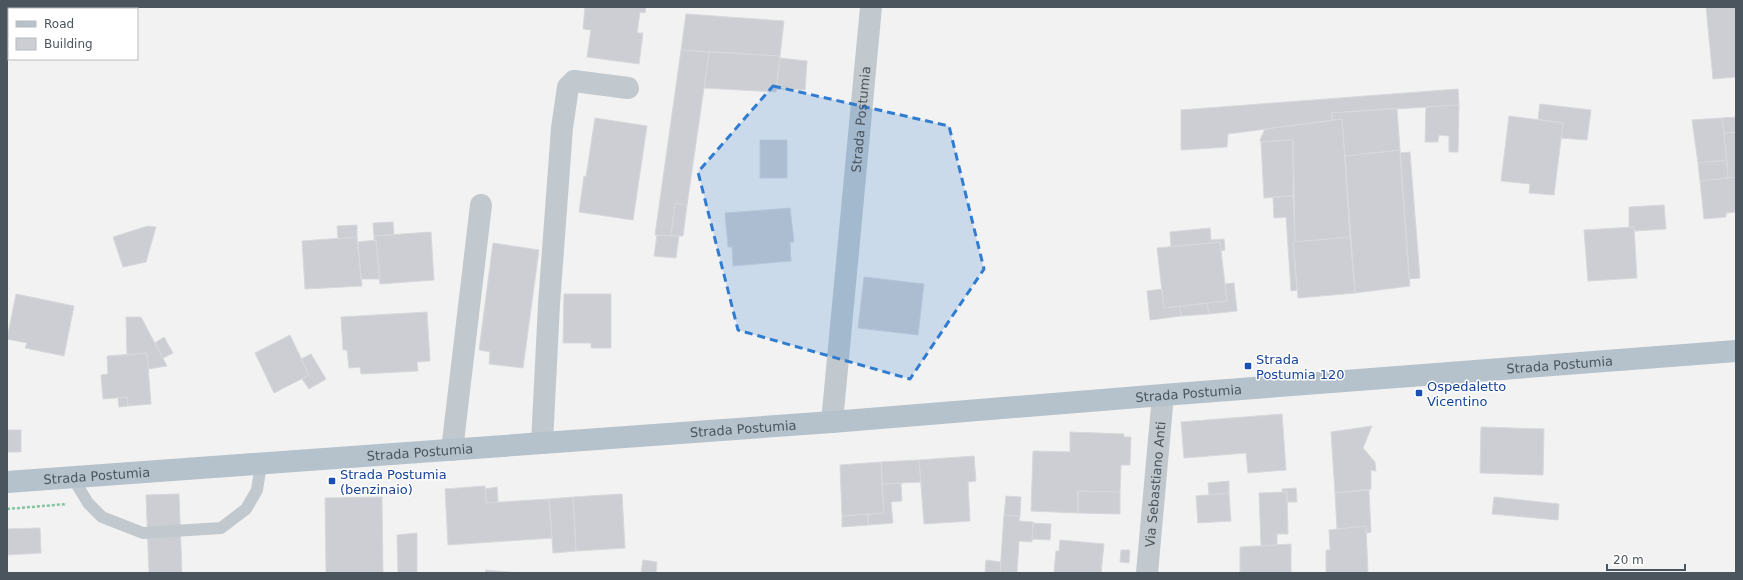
<svg xmlns="http://www.w3.org/2000/svg" width="1743" height="580" font-family="'DejaVu Sans',sans-serif">
	<style>
		.building { fill: #ccced3; stroke: #d6d8dc }
		.lines { fill: none; stroke-linecap: round; stroke-linejoin: round }
		.path { stroke: #82c5a1; stroke-width: 2.5; stroke-dasharray: 3 2; stroke-linecap: butt }
		.lane { stroke: #c1c9ce; stroke-width: 12 }
		.street { stroke: #c1c9ce; stroke-width: 22 }
		.primary { stroke: #b5c2cc; stroke-width: 22 }
		.marked { fill: #2f7cd0; fill-opacity: 0.2; stroke: #2f7cd0; stroke-width: 3; stroke-dasharray: 8 5; stroke-linejoin: round }
		.transit-dot { fill: #1a4fb4; stroke: #fff; stroke-width: 1.5 }
		.labels { text-anchor: middle; stroke-width: 3; stroke-linejoin: round; paint-order: stroke }
		.street-label { font-size: 13px; fill: #4b555d; stroke: #fff }
		.transit-label { font-size: 13px; fill: #164399; stroke: #fff; text-anchor: start }
	</style>
	<rect width="100%" height="100%" fill="#f3f2f2"/>
	<path class="building" d="M585 7H646L645 13 640 12 637 33H643L639 64 587 57 591 30 583 29Z
		M1706 7H1736V77L1713 79Z
		M686 14 784 21 780 56 681 50Z
		M681 50 709 52 704 88 687 205 675 203 671 236 655 235Z
		M709 52 780 56 776 92 704 88Z
		M780 58 807 61 805 90 776 89Z
		M1458 89 1459 105 1331 113 1333 120 1228 134 1227 147 1181 150V110Z
		M1540 104 1591 110 1587 140 1561 138 1563 123 1538 119Z
		M1459 105 1458 152H1449V136L1439 135 1438 142H1425L1426 107Z
		M1397 108 1400 150 1345 156 1342 119 1333 120 1331 113Z
		M1509 116 1563 123 1554 195 1529 193 1530 184 1501 181Z
		M1736 117V132L1724 133 1722 118Z
		M595 118 647 126 633 220 579 212 584 176 586 177Z
		M1722 118 1727 160 1698 163 1692 120Z
		M1342 119 1350 237 1295 242 1293 140 1261 142 1260 140 1265 129Z
		M1736 132V177L1728 178 1724 133Z
		M760 140H787V178H760Z
		M1293 140V196L1264 198 1261 142Z
		M1400 150 1410 286 1355 293 1345 156Z
		M1410 152 1420 278 1409 279 1400 153Z
		M1727 160 1728 178 1700 181 1698 163Z
		M1736 177V212L1726 213V217L1704 219 1700 181Z
		M1293 196 1295 242H1293L1297 290 1291 291 1286 217 1274 218 1273 197Z
		M675 203 687 205 683 236H671Z
		M1664 205 1666 229 1634 231V227H1629V207Z
		M790 208 794 242H790L791 261 733 266 732 247H728L725 213Z
		M393 222 394 235 374 236 373 223Z
		M357 225V237L338 239 337 226Z
		M148 226 156 227 146 262 123 267 113 237Z
		M1634 227 1637 278 1588 281 1584 230Z
		M1210 228 1211 240 1224 239 1225 250 1221 251 1220 242 1171 247 1170 232Z
		M431 232 434 280 380 284 376 240H374V236Z
		M657 235 679 236 676 258 654 256Z
		M357 237 362 286 305 289 302 241Z
		M1350 237 1355 293 1298 298 1293 242Z
		M376 240 380 279H361L358 242Z
		M1220 242 1227 301 1164 308 1157 248Z
		M493 243 539 250 523 368 489 364 490 352 479 350Z
		M864 277 924 284 918 335 858 328Z
		M1234 283 1237 311 1209 314 1207 303 1227 301 1225 284Z
		M1162 289 1164 308 1180 306 1181 316 1150 320 1147 291Z
		M16 294 74 306 64 356 25 348 27 343 7 339Z
		M564 294H611V348H591V343H563Z
		M1207 303 1209 314 1181 316 1180 306Z
		M427 312 430 361 417 362 418 371 361 374 360 367 349 368 347 350H343L341 317Z
		M126 317H141L167 366 148 369 147 353 127 355Z
		M290 335 309 375 274 393 255 353Z
		M164 337 173 353 163 358 155 343Z
		M147 353 151 404 128 406 127 397 103 399 101 375 108 374 107 356Z
		M311 354 326 379 309 389 302 379 309 375 301 359Z
		M127 397 128 406 119 407 118 398Z
		M1282 414 1286 470 1248 473 1246 453 1184 458 1181 422Z
		M1372 426 1363 448 1375 462 1376 471 1371 470V489L1335 493 1331 432Z
		M1481 427 1544 429 1543 475 1480 473Z
		M7 430H21V452H7Z
		M1070 432 1124 434V437H1131L1130 465H1121L1120 492 1078 491V513L1031 511 1033 451 1070 452Z
		M974 456 976 481 968 482 970 521 924 524 919 460Z
		M919 460 921 482 882 484 881 462Z
		M881 462 884 513 842 516 840 465Z
		M1229 481V493L1209 495 1208 483Z
		M901 483 902 501 891 502 893 523 868 525V514L884 513 882 484Z
		M485 486 486 503 549 499 552 538 448 545 445 489Z
		M497 487 498 502 486 503 485 489Z
		M1296 488 1297 502H1287V492H1282V489Z
		M1369 490 1371 532 1366 533V526L1337 529 1335 493Z
		M1078 491 1120 492V514L1078 513Z
		M1287 492 1288 534H1277V545L1261 546 1259 493Z
		M1229 493 1231 521 1198 523 1196 496Z
		M179 494 182 573H149L146 495Z
		M622 494 625 548 576 551 573 497Z
		M1006 496 1021 497 1020 516 1004 515Z
		M382 497 383 573H326L325 498Z
		M573 497 576 551 553 553 549 499Z
		M1494 497 1559 504 1558 520 1492 514Z
		M868 514V525L842 527V516Z
		M1004 515 1020 516 1019 521 1033 522 1032 542 1019 541 1017 573H1000Z
		M1033 523 1051 524 1050 540 1032 539Z
		M1366 526 1368 573H1326V550H1330L1329 530Z
		M40 528 41 553 7 555V529Z
		M417 533V573H398L397 535Z
		M1060 540 1104 544 1101 573H1054L1056 551H1059Z
		M1291 544V573H1240V547Z
		M1121 550H1130L1129 563 1120 562Z
		M643 560 657 562 656 573H641Z
		M986 560 1001 562 1000 573H985Z
		M486 570 519 573H485Z"/>
	<g class="lines">
		<path class="path" d="M7 509 67 504"/>
		<path class="lane" d="M73 478 88 503 102 517 143 533 221 528 246 509 257 490 261 464"/>
		<g class="street">
			<path id="s1" d="M832 422 871 7"/>
			<path d="M542 443 549 304 562 128 568 87 574 81 628 88"/>
			<path d="M452 450 481 205"/>
			<path id="s2" d="M1147 573 1163 395"/>
		</g>
		<path class="primary" id="s3" d="M7 482 832 422 1163 395 1736 351"/>
	</g>
	<path class="marked" d="M773 86 949 126 984 269 910 379 738 330 698 172Z"/>
	<g class="transit-dot">
		<rect x="1244" y="362" width="8" height="8" rx="2"/>
		<rect x="1415" y="389" width="8" height="8" rx="2"/>
		<rect x="328" y="477" width="8" height="8" rx="2"/>
	</g>
	<g class="labels">
		<g class="street-label">
			<text dy="5" stroke="none"><textPath href="#s1" startOffset="304">Strada Postumia</textPath></text>
			<text dy="5" stroke="none"><textPath href="#s3" startOffset="1557">Strada Postumia</textPath></text>
			<text dy="5" stroke="none"><textPath href="#s3" startOffset="1185">Strada Postumia</textPath></text>
			<text dy="5" stroke="none"><textPath href="#s3" startOffset="738">Strada Postumia</textPath></text>
			<text dy="5" stroke="none"><textPath href="#s3" startOffset="414">Strada Postumia</textPath></text>
			<text dy="5" stroke="none"><textPath href="#s3" startOffset="90">Strada Postumia</textPath></text>
			<text dy="5" stroke="none"><textPath href="#s2" startOffset="89">Via Sebastiano Anti</textPath></text>
		</g>
		<g class="transit-label">
			<text x="1256" y="364">Strada<tspan x="1256" dy="15">Postumia 120</tspan></text>
			<text x="1427" y="391">Ospedaletto<tspan x="1427" dy="15">Vicentino</tspan></text>
			<text x="340" y="479">Strada Postumia<tspan x="340" dy="15">(benzinaio)</tspan></text>
		</g>
	</g>
	<rect width="1743" height="580" fill="none" stroke="#4b555d" stroke-width="16"/>
	<rect x="8" y="8" width="130" height="52" fill="#ffffff" stroke="#b7bbbe"/>
	<rect x="16" y="21" width="20" height="6" fill="#b5c2cc" stroke="#b7bbbe"/>
	<text x="44" y="28" font-size="12" fill="#4b555d">Road</text>
	<rect x="16" y="38" width="20" height="12" fill="#ccced3" stroke="#b7bbbe"/>
	<text x="44" y="48" font-size="12" fill="#4b555d">Building</text>
	<path d="M1607 564v6h78v-6" fill="none" stroke="#4b555d" stroke-width="2"/>
	<text x="1613" y="564" font-size="12" fill="#4b555d" stroke="#ffffff" stroke-width="3" paint-order="stroke">20 m</text>
</svg>
